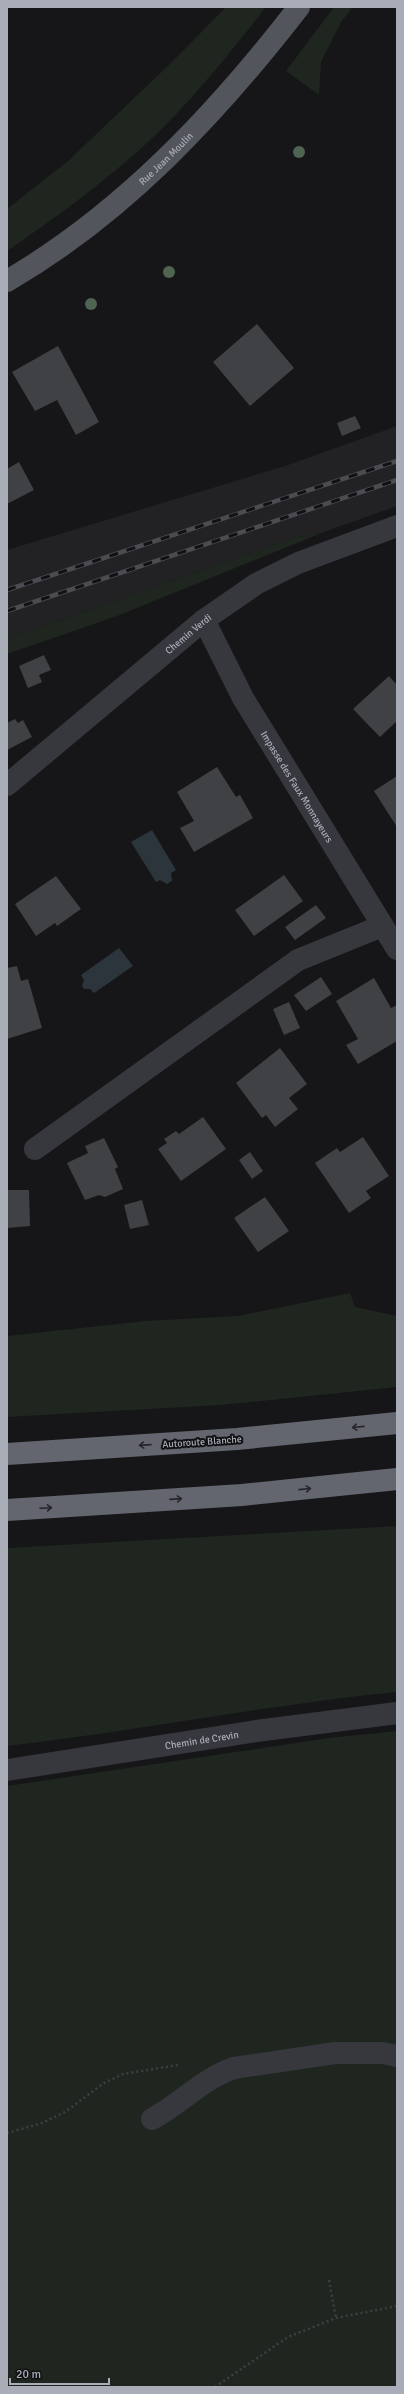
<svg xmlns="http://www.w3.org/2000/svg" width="404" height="2394" font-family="Signika,sans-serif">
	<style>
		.built { fill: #222225 }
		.green { fill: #1e261f }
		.water { fill: #2c353c }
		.building { fill: #404145 }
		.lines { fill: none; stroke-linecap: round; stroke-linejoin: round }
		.path { stroke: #3d3f44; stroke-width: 2.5; stroke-dasharray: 2 3; stroke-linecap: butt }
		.minor { stroke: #37383d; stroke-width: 22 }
		.major { stroke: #53555c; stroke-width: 22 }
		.highway { stroke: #63666e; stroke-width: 22 }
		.rail-casing { stroke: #4a4c52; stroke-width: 4.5 }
		.rail { stroke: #111113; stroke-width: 3; stroke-dasharray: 9; stroke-linecap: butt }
		.tree { fill: #506452 }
		.oneway { stroke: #26262a }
		.labels { text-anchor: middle; stroke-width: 4; stroke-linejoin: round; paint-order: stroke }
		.street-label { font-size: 10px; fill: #a8adb8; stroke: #111113 }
	</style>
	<rect width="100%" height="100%" fill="#161618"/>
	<path class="built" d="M397 426V506L324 532 293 538 7 639V550L288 465Z"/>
	<path class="green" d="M226 7H266C229 54 190 103 146 144 102 184 55 218 7 251V209L68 161 172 62Z
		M334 7H353L341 22 321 62 319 95 286 71Z
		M324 532 117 616 7 654V639L293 538Z
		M350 1293 355 1307 397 1316V1387L221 1405 7 1417V1336L146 1321 238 1316Z
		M397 1526V1692C266 1705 137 1731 7 1746V1548Z
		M397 1731V2387H7V1786L329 1738Z"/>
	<path class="water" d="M152 830 176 870 171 873 172 881 167 884 160 880 156 882 131 842Z
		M119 948 133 966 94 993 90 989H84L82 986 84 980 81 975Z"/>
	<path class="building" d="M257 324 294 368 250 406 213 362Z
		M58 346 99 422 76 435 57 400 35 411 12 372Z
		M355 416 361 428 342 436 337 423Z
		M19 462 34 490 7 504V469Z
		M44 655 51 670 39 675 42 682 28 688 19 666Z
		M389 676 397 685V721L380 737 353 709Z
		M15 719 18 723 23 720 32 737 7 750V723Z
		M217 767 236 797 240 795 253 818 194 852 180 828 194 821 177 792Z
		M397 776V827L374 791Z
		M284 875 303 901 254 936 235 910Z
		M56 876 81 909 57 926 55 923 36 936 15 904Z
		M316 905 326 918 295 940 285 927Z
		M17 966 21 981 28 979 42 1028 7 1039V968Z
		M321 977 332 994 306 1011 294 995Z
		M374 978 391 1008 397 1005V1041L358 1064 346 1045 358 1039 336 1001Z
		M289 1002 300 1028 284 1035 273 1009Z
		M280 1048 307 1084 289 1098 298 1109 275 1127 266 1115 262 1118 236 1083Z
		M203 1117 226 1149 181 1181 158 1149 167 1143 164 1139 176 1131 179 1134Z
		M363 1137 389 1176 366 1191 371 1198 349 1213 315 1163 337 1148 340 1152Z
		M104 1138 118 1167 115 1169 123 1189 105 1197 99 1195 85 1200 67 1163 88 1153 85 1146Z
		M250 1152 263 1171 252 1179 239 1160Z
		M7 1190H29L30 1226 7 1228Z
		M265 1197 289 1231 258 1252 234 1218Z
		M142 1200 149 1225 130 1229 124 1205Z"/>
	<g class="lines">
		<path class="path" d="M7 2133 42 2123 65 2112 104 2083 123 2074 178 2065
			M329 2280 336 2318
			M215 2387 288 2337 336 2318 397 2306"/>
		<g class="minor">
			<path id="s1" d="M204 620 243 698 397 949"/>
			<path id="s2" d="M7 785 204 620 256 584 298 563 397 526"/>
			<path d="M35 1149 298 960 382 926"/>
			<path id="s3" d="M7 1770 256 1731 397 1713"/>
			<path d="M152 2119C180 2104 204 2078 234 2068L335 2053H383L397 2056"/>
		</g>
		<path class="major" id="s4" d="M7 281C124 213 217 113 299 7"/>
		<path class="highway" d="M7 1454 237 1439 397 1423
			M7 1510 242 1495 397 1479"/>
		<g class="rail-casing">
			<path id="rail" d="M7 590 397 461
				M7 611 397 480"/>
		</g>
		<use href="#rail" class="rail"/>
	</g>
	<g class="tree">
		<circle cx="299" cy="152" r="6"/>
		<circle cx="169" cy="272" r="6"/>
		<circle cx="91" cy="304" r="6"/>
	</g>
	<defs><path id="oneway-shaft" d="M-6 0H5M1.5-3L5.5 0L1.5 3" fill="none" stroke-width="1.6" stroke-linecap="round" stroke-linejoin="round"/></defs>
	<g class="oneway">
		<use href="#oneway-shaft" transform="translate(358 1427) rotate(174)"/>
		<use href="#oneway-shaft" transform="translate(145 1445) rotate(176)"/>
		<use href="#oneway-shaft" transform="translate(305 1489) rotate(-6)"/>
		<use href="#oneway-shaft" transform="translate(176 1499) rotate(-4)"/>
		<use href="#oneway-shaft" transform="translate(46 1508) rotate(-3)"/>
	</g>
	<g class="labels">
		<g class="street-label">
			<text dy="4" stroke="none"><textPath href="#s4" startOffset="201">Rue Jean Moulin</textPath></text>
			<text dy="4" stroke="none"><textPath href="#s2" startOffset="236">Chemin Verdi</textPath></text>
			<text dy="4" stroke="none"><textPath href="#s1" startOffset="191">Impasse des Faux Monnayeurs</textPath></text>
			<text transform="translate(202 1441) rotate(-4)" y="4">Autoroute Blanche</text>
			<text dy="4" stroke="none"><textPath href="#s3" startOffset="197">Chemin de Crevin</textPath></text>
		</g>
	</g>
	<rect width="404" height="2394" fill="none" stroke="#a8adb8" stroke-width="16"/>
	<path d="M10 2378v6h99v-6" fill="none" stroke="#a8adb8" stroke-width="2"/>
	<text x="16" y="2378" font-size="12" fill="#a8adb8" stroke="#111113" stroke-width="3" paint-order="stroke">20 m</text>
</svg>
